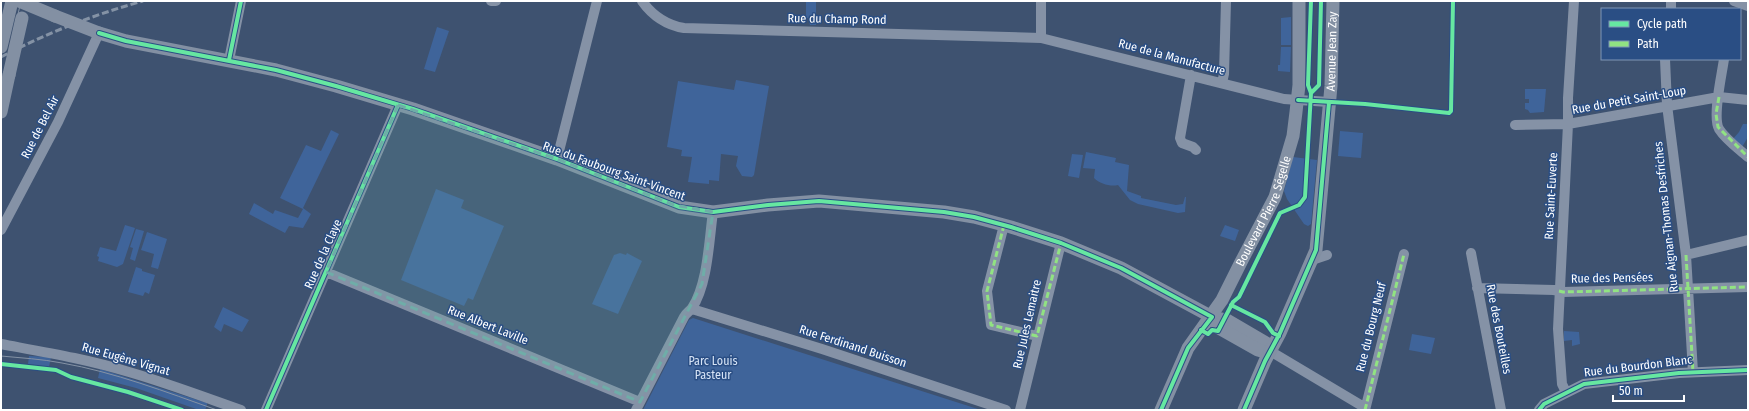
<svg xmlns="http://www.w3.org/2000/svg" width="1749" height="411" font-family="'Fira Sans Condensed',sans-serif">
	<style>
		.green { fill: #3f649a }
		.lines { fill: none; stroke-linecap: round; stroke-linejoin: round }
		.minor { stroke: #8592a6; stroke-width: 10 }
		.major { stroke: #8390a3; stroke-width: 13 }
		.tram { stroke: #8492a5; stroke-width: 1 }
		.rail { stroke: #8492a5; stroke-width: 3; stroke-dasharray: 7 3; stroke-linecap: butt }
		.major-bridge { stroke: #8390a3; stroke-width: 13 }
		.quiet { stroke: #91e382; stroke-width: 3; stroke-dasharray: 6 3; stroke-linecap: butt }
		.cycleway-casing { stroke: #2a4e84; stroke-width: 6 }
		.cycleway { stroke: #66e7a1; stroke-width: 4 }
		.marked { fill: #6fada8; fill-opacity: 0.2; stroke: #6fada8; stroke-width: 3; stroke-dasharray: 8 5; stroke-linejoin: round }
		.labels { text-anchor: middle; stroke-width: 3; stroke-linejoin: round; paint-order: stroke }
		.street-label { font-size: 12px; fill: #fff; stroke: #2a4e84 }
		.park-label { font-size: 12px; fill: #d7e4f6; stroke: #2a4e84 }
	</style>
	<rect width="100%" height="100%" fill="#3e5270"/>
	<path class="green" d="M806 1H816V25H810L808 18H806Z
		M1291 17V45H1281V18Z
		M437 27 449 31 435 72 424 69Z
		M1281 47H1291L1290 72 1278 71V65H1280Z
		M736 80 769 86 754 175 752 177 742 176 736 166 738 156 721 154 719 181 709 180V184L688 182 692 157 681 156 682 150 667 147 678 81 734 90Z
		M1525 89H1546L1544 112 1530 113 1528 110 1525 109V103H1529V99H1525Z
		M1743 124H1748V137L1742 147 1733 139 1739 132Z
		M331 130 339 134 303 208 311 214 303 228 289 226 285 233 249 214 254 203 273 214 275 210 298 218 303 209 280 198 306 145 321 151Z
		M1340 131 1363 133 1361 158 1338 156Z
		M1086 152 1116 158 1115 162 1129 165 1127 191 1141 196V198L1176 205 1183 204 1185 197H1186L1185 212 1178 213 1138 204 1130 200 1118 185C1111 187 1100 184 1094 178L1095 169 1083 168Z
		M1072 154 1083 155 1079 178 1068 176Z
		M1293 157 1317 160 1311 224 1308 226 1304 224 1287 199 1284 191Z
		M436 189 464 200 461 208 504 226 473 300 468 298 464 306 401 280Z
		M125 225 135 228 123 264 117 267 98 261 99 257 97 256 100 247 116 251Z
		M1225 225 1239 230 1235 241 1220 236Z
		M136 229 144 231 135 261 130 259 133 248 130 247Z
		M147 232 167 239 158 269 151 267 154 254 141 250Z
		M620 253 626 255 627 253 642 261 618 314 592 304 614 255Z
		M136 267 142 269V271L155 275 149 294 145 292 143 296 128 292Z
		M223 307 249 320 242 332 224 324 221 332 214 327Z
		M693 318 981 410H643L689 320Z
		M1564 331 1579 332 1580 344 1572 346V340L1564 341Z
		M1412 334 1435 338 1431 354 1409 350Z
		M29 356 51 357 49 367 28 364Z
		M100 369 207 403V405L205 410H199L136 388 98 378Z"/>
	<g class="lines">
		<path class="minor" d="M491 1H496
			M642 1C652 15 666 25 684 28L1041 38 1284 99 1329 102
			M1734 1 1748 6
			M1671 9V1
			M1041 38V1
			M1665 59 1667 105 1686 255 1693 372
			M1724 59C1722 74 1712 117 1719 129 1726 140 1739 149 1748 157
			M229 60 241 1
			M1191 75 1180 138 1182 143 1193 147 1196 150
			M1222 83 1224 74 1226 1
			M1515 125 1568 124 1719 97 1748 100
			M557 159 597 1
			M1004 225 987 291 991 325 1037 336
			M1 230 58 122 99 33
			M1471 253 1501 410
			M1686 255 1748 240
			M1312 260 1327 255
			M326 272 640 402
			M1477 288 1554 290 1563 292 1748 287
			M692 309 822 349 1006 410
			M1 344C44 352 87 359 129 372 167 383 204 397 241 410
			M1270 351 1364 407
			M1566 392 1562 384 1558 329 1568 124V98L1574 1
			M266 410 398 105
			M636 410 684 317C686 313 690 311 692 308 708 284 709 240 713 212
			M1020 410 1061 243
			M1365 410 1404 254
			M1539 410 1544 404 1584 384 1679 373 1748 370"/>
		<g class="major">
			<path d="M19 1 55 16"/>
			<path d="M99 33 126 41 276 70 336 86 413 109 557 159 679 207 713 212 768 205 819 201 944 212 974 217 1011 227 1061 243 1121 268 1212 317 1227 320 1268 344 1270 351"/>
			<path d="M1 47 12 1"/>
			<path d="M1 112 9 75"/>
			<path d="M1212 317 1219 328 1258 350 1265 352 1270 351"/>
			<path id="s1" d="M1161 410 1188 348 1222 300 1241 262 1275 197 1293 136 1296 112 1299 85V1"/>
			<path id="s2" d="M1244 410 1265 361 1280 333 1316 250 1331 86 1333 1"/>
		</g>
		<path class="tram" d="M1 89 21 1
			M1 356C21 358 42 359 62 363 114 372 166 392 217 410"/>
		<path class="rail" d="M1 57C47 33 93 15 143 1"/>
		<path class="major-bridge" d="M55 16 99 33
			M9 75 22 18"/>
		<path class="quiet" d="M1719 97 1716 114 1718 127 1748 157
			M1004 225 987 291 991 325 1037 336 1061 243
			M1686 255 1693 372
			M1559 291 1563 292 1748 287
			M1365 410 1404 254"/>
		<g class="cycleway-casing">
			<path id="cycleway" d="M99 33 126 41 276 70 336 86 413 109 557 159 679 207 713 212 768 205 819 201 944 212 974 217 1011 227 1061 243 1121 268 1212 317 1188 348 1161 410
				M229 60 241 1
				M1311 93 1319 85 1321 1
				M1298 100 1365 104 1449 113 1451 111 1453 1
				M1231 305 1265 322 1273 333 1279 336
				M1201 330 1208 334 1212 330 1218 331 1233 302 1239 297 1280 213 1299 205 1305 197 1311 93 1308 85 1311 1
				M1 364 56 370 71 377 128 392 182 410
				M266 410 398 105
				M1244 410 1265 361 1280 333 1316 250 1329 102
				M1539 410 1544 404 1584 384 1679 373 1748 370"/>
		</g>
		<use href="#cycleway" class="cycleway"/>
	</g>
	<path class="marked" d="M398 105 557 159 674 205 713 212 702 284 640 402 326 272Z"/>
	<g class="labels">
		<g class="street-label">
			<text transform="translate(837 19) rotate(1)" y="4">Rue du Champ Rond</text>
			<text dy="4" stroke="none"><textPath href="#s2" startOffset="375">Avenue Jean Zay</textPath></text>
			<text transform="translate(1172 57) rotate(15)" y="4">Rue de la Manufacture</text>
			<text transform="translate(1629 100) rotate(-10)" y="4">Rue du Petit Saint-Loup</text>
			<text transform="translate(40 127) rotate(-63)" y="4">Rue de Bel Air</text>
			<text transform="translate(614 171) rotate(20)" y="4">Rue du Faubourg Saint-Vincent</text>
			<text transform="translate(1551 196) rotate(-87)" y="4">Rue Saint-Euverte</text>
			<text dy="4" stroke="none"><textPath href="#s1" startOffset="225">Boulevard Pierre Ségelle</textPath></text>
			<text transform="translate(1666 217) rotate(-96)" y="4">Rue Aignan-Thomas Desfriches</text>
			<text transform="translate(323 254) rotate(-66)" y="4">Rue de la Claye</text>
			<text transform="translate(1612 278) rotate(-1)" y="4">Rue des Pensées</text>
			<text transform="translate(1027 324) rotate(-77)" y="4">Rue Jules Lemaitre</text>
			<text transform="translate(488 325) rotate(22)" y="4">Rue Albert Laville</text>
			<text transform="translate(1371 327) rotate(-76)" y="4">Rue du Bourg Neuf</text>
			<text transform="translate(1499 329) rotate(79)" y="4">Rue des Bouteilles</text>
			<text transform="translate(853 346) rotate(18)" y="4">Rue Ferdinand Buisson</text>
			<text transform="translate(126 359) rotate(16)" y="4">Rue Eugène Vignat</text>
			<text transform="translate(1638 366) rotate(-7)" y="4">Rue du Bourdon Blanc</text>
		</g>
		<g class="park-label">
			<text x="713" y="365">Parc Louis<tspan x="713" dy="14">Pasteur</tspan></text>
		</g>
	</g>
	<rect width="1749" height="411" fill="none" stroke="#ffffff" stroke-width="4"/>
	<rect x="1601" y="8" width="140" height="52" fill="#2a4e84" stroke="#7f95b5"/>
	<rect x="1609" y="21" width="20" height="6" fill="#66e7a1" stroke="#7f95b5"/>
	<text x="1637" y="28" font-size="12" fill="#ffffff">Cycle path</text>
	<rect x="1609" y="41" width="20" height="6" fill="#91e382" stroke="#7f95b5"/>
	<text x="1637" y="48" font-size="12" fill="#ffffff">Path</text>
	<path d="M1613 395v6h71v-6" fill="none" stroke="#ffffff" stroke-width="2"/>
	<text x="1619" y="395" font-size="12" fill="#ffffff" stroke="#2a4e84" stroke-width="3" paint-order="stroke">50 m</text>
</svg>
